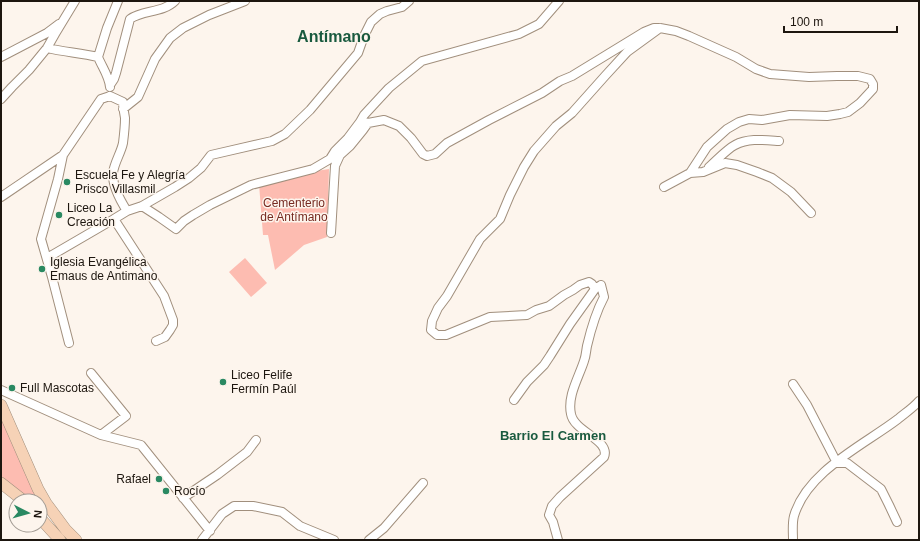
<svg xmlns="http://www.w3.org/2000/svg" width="920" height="541" font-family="Arial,sans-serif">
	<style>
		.green { fill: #fdbcb1 }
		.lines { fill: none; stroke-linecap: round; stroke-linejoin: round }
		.street-casing { stroke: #a18f7d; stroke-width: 10 }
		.secondary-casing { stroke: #a18f7d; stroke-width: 12 }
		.street { stroke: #fff; stroke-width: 8 }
		.secondary { stroke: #f6d2b6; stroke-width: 11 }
		.poi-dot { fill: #2a8962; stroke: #fdf5ed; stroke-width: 1.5 }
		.labels { text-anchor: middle; stroke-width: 3; stroke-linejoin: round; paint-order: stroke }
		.poi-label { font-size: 12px; fill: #1d160f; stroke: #fdf5ed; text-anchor: start }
		.park-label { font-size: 12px; fill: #772b22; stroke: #fdf5ed }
		.neighbourhood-label { font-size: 13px; font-weight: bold; fill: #195a3f; stroke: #fdf5ed }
		.district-label { font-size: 16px; font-weight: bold; fill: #195a3f; stroke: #fdf5ed }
	</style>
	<rect width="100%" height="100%" fill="#fdf5ed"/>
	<path class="green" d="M329 169 327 237 304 245 275 270 268 235H263L259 184 291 175Z
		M245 258 267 283 251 297 229 272Z
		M1 407 38 489 34 497 29 501 1 481Z"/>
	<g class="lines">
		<g class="street-casing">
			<path id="street" d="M47 48C64 52 81 53 98 57 102 67 109 76 110 87
				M1 57 47 33 59 24
				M98 57 107 28 118 1
				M110 85 114 79 116 73 130 19C143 10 163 13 175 1
				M110 96 123 102C123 107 124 112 125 118 125 125 124 135 123 143 121 153 114 163 113 173 112 186 120 200 127 211
				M1 99 12 87 29 70 47 48 55 34 75 1
				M123 109 138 97 155 59 170 38 183 28 209 15 245 1
				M360 122 368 123 384 120 399 126 411 138 423 154 427 156 435 154 447 143 489 120 542 93 560 81 572 76 644 32 654 28H660L676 31 689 36 736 57 756 69 770 74 809 77 837 76H858L870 79 873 84V89L860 103 848 112 840 114 827 116 790 115 762 120 749 119 739 122 727 129 707 147 690 173
				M63 155 58 179 41 239 52 277 69 343
				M709 167C716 161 727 149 735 145 748 138 764 140 779 141
				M664 187 690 173 703 172 725 163 737 165 757 172 772 178 791 192 811 213
				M1 197 63 155 101 99 110 96
				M142 206 159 217 176 229 184 221 193 215 210 205 251 185 313 169 330 159 335 151 348 138 360 122 364 115 389 88 422 61 519 34 539 24 559 1
				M114 219 164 296 173 320V325L170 330 165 337 156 341
				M331 233 335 166 340 155 350 146 363 130 368 123
				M47 258 114 219 127 211 142 206 175 187 189 178 201 168 211 155 272 141 285 134 310 110 358 53 364 36 371 22 380 14 387 11 402 7 409 1
				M91 373 126 416 101 435
				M793 384 807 405 837 463H847L881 489 889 505 897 522
				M1 390 101 435 141 445 210 531
				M514 400 527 382 544 365 550 356 570 324 595 289
				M183 498 217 475 247 452 256 440
				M202 540 222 514 234 506H253L282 512 300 526 334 540
				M369 540 384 528 423 483
				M558 540 553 522 549 515 552 506 560 497 604 457C611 440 574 432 571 414 567 396 579 377 584 361 586 356 586 351 587 346 591 329 596 312 604 297L601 285 595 289 592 284 589 282 580 285 573 290 564 295 549 306 536 310 527 315 490 317 446 335H437L431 330 432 321 438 308 447 296 480 239 500 219 510 195 524 167 534 151 556 126 572 113 605 76 627 52 660 28
				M793 540C793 532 792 523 794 516 807 471 864 445 898 419 905 413 913 408 919 401"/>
		</g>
		<g class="secondary-casing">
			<path id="secondary" d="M1 405 38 489 46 503 66 530 76 540
				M1 483 24 501
				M40 518 60 540"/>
		</g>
		<use href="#street" class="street"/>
		<use href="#secondary" class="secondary"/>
	</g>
	<g class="poi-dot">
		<circle cx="67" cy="182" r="4"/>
		<circle cx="59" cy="215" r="4"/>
		<circle cx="42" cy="269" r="4"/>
		<circle cx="223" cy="382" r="4"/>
		<circle cx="12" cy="388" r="4"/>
		<circle cx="159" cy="479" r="4"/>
		<circle cx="166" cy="491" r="4"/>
	</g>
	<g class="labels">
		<g class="poi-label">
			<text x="75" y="179">Escuela Fe y Alegría<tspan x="75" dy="14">Prisco Villasmil</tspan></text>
			<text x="67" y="212">Liceo La<tspan x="67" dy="14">Creación</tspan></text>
			<text x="50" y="266">Iglesia Evangélica<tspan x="50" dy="14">Emaus de Antimano</tspan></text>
			<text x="231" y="379">Liceo Felife<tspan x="231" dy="14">Fermín Paúl</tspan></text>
			<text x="20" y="392">Full Mascotas</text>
			<text x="151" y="483" text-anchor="end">Rafael</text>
			<text x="174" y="495">Rocío</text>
		</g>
		<g class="park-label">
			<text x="294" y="207">Cementerio<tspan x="294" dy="14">de Antímano</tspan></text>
		</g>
		<g class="neighbourhood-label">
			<text x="553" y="440">Barrio El Carmen</text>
		</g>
		<g class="district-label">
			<text x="334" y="42">Antímano</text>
		</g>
	</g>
	<rect width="920" height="541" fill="none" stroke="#1d160f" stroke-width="4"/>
	<g transform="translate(28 513) rotate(96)"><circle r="19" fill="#fdf5ed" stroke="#a39c94"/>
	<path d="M0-3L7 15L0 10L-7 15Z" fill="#2a8962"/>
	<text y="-6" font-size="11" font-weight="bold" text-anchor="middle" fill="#1d160f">N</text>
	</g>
	<path d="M784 26v6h113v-6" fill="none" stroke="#1d160f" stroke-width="2"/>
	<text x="790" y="26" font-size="12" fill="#1d160f" stroke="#fdf5ed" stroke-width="3" paint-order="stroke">100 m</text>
</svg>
